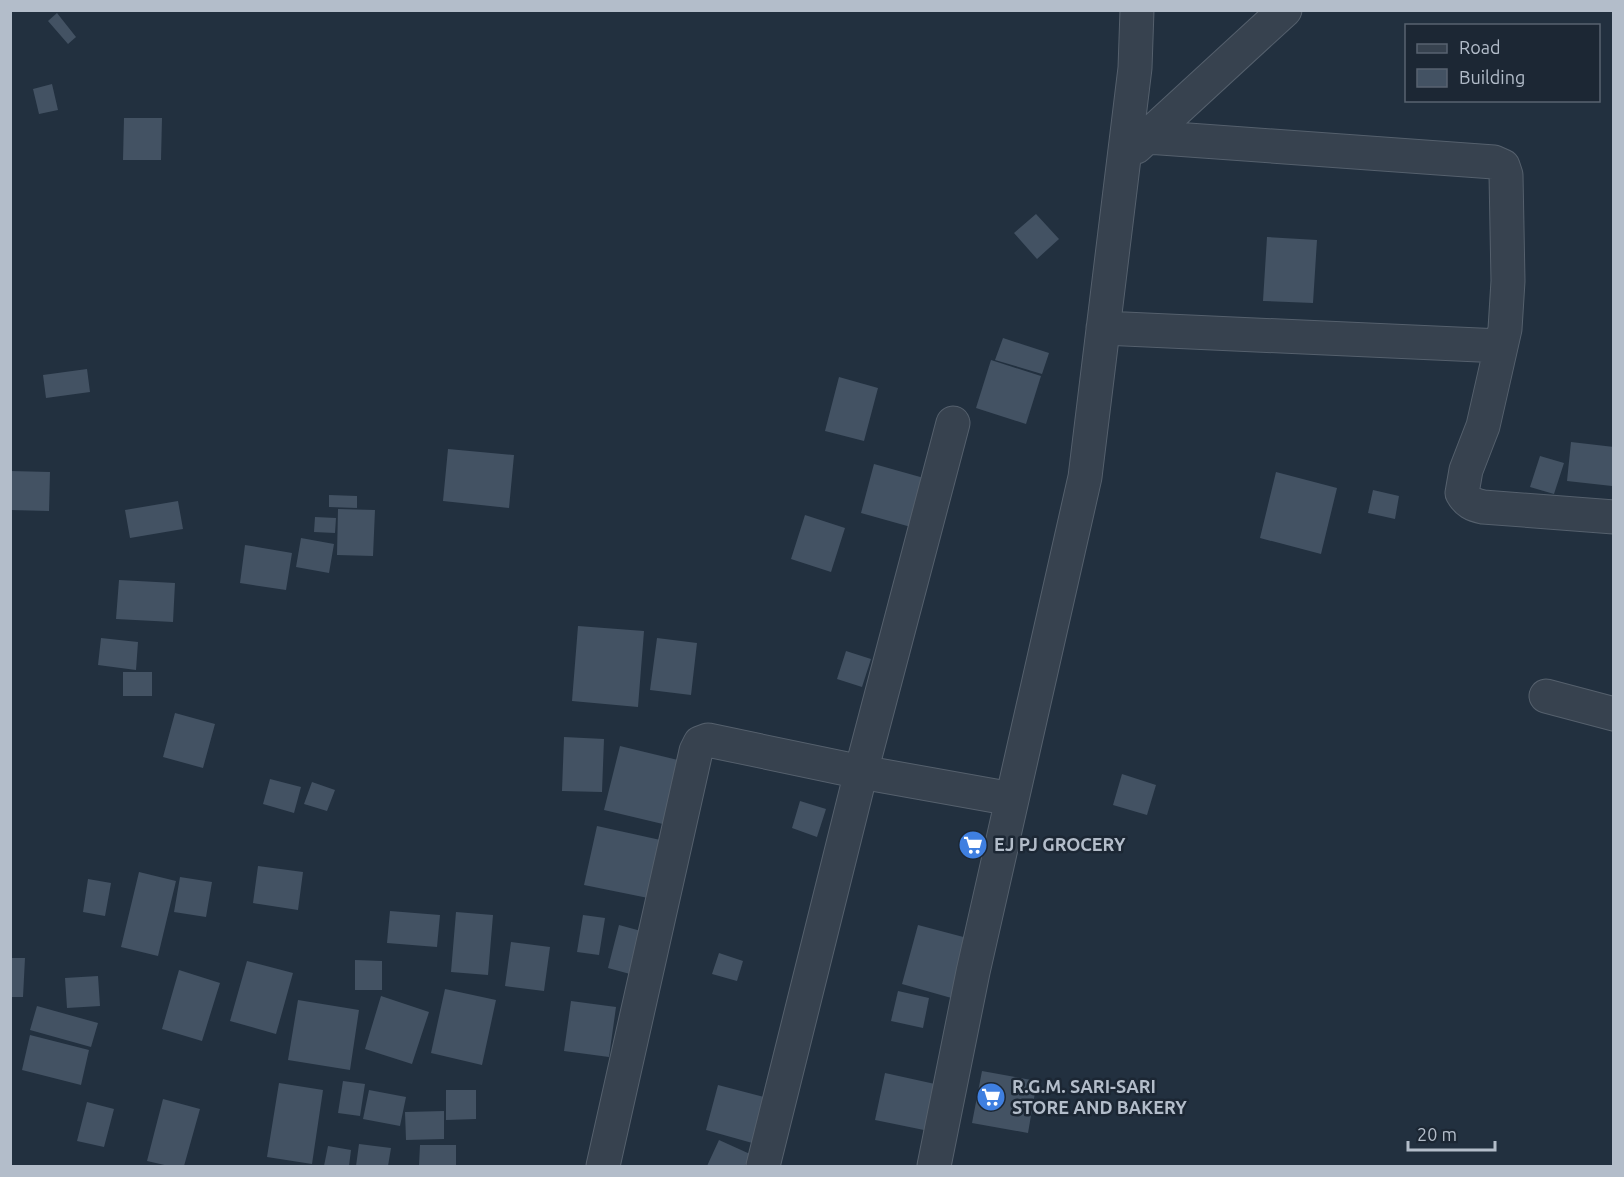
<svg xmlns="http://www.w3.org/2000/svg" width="1624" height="1177" font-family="Ubuntu,sans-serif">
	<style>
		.building { fill: #435263 }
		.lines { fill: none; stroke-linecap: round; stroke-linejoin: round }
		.minor-casing { stroke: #55606d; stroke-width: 35 }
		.minor { stroke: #37424f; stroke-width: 33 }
		.labels { text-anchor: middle; stroke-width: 5; stroke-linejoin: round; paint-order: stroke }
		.poi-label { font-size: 18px; font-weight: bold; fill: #b3bdca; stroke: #1c2734; text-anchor: start }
	</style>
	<rect width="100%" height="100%" fill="#22303f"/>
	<path class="building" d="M57 13 76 37 68 44 48 21Z
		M52 84 58 110 39 114 33 89Z
		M124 118H162L161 160H123Z
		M1036 214 1059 239 1037 259 1014 233Z
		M1267 237 1317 240 1313 303 1263 301Z
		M1003 338 1049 353 1042 374 995 360Z
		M991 360 1041 376 1026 424 976 408Z
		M87 369 90 392 46 398 43 375Z
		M839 377 878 388 864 441 825 431Z
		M1571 442 1614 447 1612 486 1567 481Z
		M448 449 514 455 509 508 443 501Z
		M1540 456 1564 463 1554 494 1530 487Z
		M874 464 931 480 918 529 861 513Z
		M10 471 50 472 49 511 10 510Z
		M1276 472 1337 488 1321 554 1260 538Z
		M1373 490 1399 496 1395 519 1368 513Z
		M329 495 357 496V508L329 507Z
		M178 501 183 529 130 538 125 510Z
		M338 509 375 510 373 556 337 555Z
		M805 515 845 528 831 572 791 559Z
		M315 517 336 518 335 533 314 532Z
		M301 538 334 544 329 573 296 567Z
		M245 545 292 553 286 590 240 583Z
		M119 580 175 583 173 622 116 619Z
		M578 626 644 631 638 707 572 701Z
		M101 638 138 642 136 670 98 665Z
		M657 638 697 643 691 695 650 690Z
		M846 651 871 659 862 687 837 679Z
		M123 672H152V696H123Z
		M175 713 215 724 203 768 163 757Z
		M564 737 604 739 602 792 562 791Z
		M620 746 682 761 667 825 604 810Z
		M1122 774 1156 785 1147 815 1113 805Z
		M270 779 301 787 294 813 263 804Z
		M312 782 335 790 327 811 304 804Z
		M800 801 826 809 817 837 792 828Z
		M597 826 665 841 653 899 584 885Z
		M258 866 303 872 298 910 253 903Z
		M139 872 176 881 158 956 121 947Z
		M180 877 212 882 206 917 174 912Z
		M88 879 111 883 105 916 83 912Z
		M390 911 440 915 437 947 387 943Z
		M456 912 493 915 488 975 451 972Z
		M583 915 605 918 599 955 577 952Z
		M619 925 641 931 630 974 608 968Z
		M918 925 971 939 955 999 902 984Z
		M511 942 550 947 544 991 505 986Z
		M719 953 743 961 737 981 712 974Z
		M10 958H25L23 997H10Z
		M355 960 382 961V990H355Z
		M247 961 293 973 276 1034 230 1021Z
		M179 970 220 983 202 1041 162 1029Z
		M98 976 100 1006 67 1008 65 978Z
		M445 989 496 1000 482 1065 431 1053Z
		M898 991 929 998 923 1028 891 1021Z
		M381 996 429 1012 412 1064 365 1049Z
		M298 1000 359 1010 350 1070 288 1060Z
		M571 1001 616 1007 609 1057 564 1051Z
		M37 1006 98 1023 91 1047 30 1030Z
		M30 1035 89 1050 81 1085 22 1070Z
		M982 1071 1037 1081 1028 1133 972 1123Z
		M885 1073 935 1084 924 1130 875 1120Z
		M343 1081 365 1084 360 1116 338 1113Z
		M279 1083 323 1090 312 1164 267 1157Z
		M718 1085 776 1100 763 1146 706 1130Z
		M369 1090 406 1097 400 1126 363 1119Z
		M446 1090H476V1119L446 1120Z
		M163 1099 200 1109 184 1166H169L147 1161Z
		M87 1102 114 1109 104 1147 77 1141Z
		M444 1111V1139L406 1140 405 1112Z
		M719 1140 750 1154 745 1166H707Z
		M359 1144 391 1148 388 1166H356Z
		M420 1145H456V1166H419Z
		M328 1146 351 1150 349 1166H324Z"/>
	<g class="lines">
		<g class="minor-casing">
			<path id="minor" d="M1147 137 1494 162 1503 166 1506 175 1508 281 1505 329 1483 426 1466 470 1462 493C1467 502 1473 505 1483 507L1614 517
				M1136 147 1285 10
				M1103 328 1501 346
				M1546 696 1614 714
				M603 1166 696 751 700 743 708 740 861 772 1012 799
				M763 1166 861 772 953 423
				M934 1166 973 972 1085 477 1135 68 1137 10"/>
		</g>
		<use href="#minor" class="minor"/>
	</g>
	<defs>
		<g id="supermarket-disc" transform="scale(1.5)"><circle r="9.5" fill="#3f7fe0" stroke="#1c2734"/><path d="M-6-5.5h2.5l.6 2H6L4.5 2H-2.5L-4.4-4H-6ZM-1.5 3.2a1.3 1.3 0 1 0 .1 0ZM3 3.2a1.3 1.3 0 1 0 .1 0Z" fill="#fff"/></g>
	</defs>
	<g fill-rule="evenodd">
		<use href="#supermarket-disc" x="973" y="845"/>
		<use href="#supermarket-disc" x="991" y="1097"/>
	</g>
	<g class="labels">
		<g class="poi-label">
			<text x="994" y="851">EJ PJ GROCERY</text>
			<text x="1012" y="1093">R.G.M. SARI-SARI<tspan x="1012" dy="21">STORE AND BAKERY</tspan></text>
		</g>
	</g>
	<rect width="1624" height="1177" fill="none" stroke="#b3bdca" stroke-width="24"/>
	<rect x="1405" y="24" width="195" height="78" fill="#1c2734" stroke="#586370" stroke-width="1.5"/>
	<rect x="1417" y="44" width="30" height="9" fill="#37424f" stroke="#586370" stroke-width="1.5"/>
	<text x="1459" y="54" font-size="18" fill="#b3bdca">Road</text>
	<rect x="1417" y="69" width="30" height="18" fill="#435263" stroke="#586370" stroke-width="1.5"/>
	<text x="1459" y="84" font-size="18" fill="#b3bdca">Building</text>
	<path d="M1408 1141v9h87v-9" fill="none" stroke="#b3bdca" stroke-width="3"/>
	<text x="1417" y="1141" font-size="18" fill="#b3bdca" stroke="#1c2734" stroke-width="4.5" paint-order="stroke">20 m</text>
</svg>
